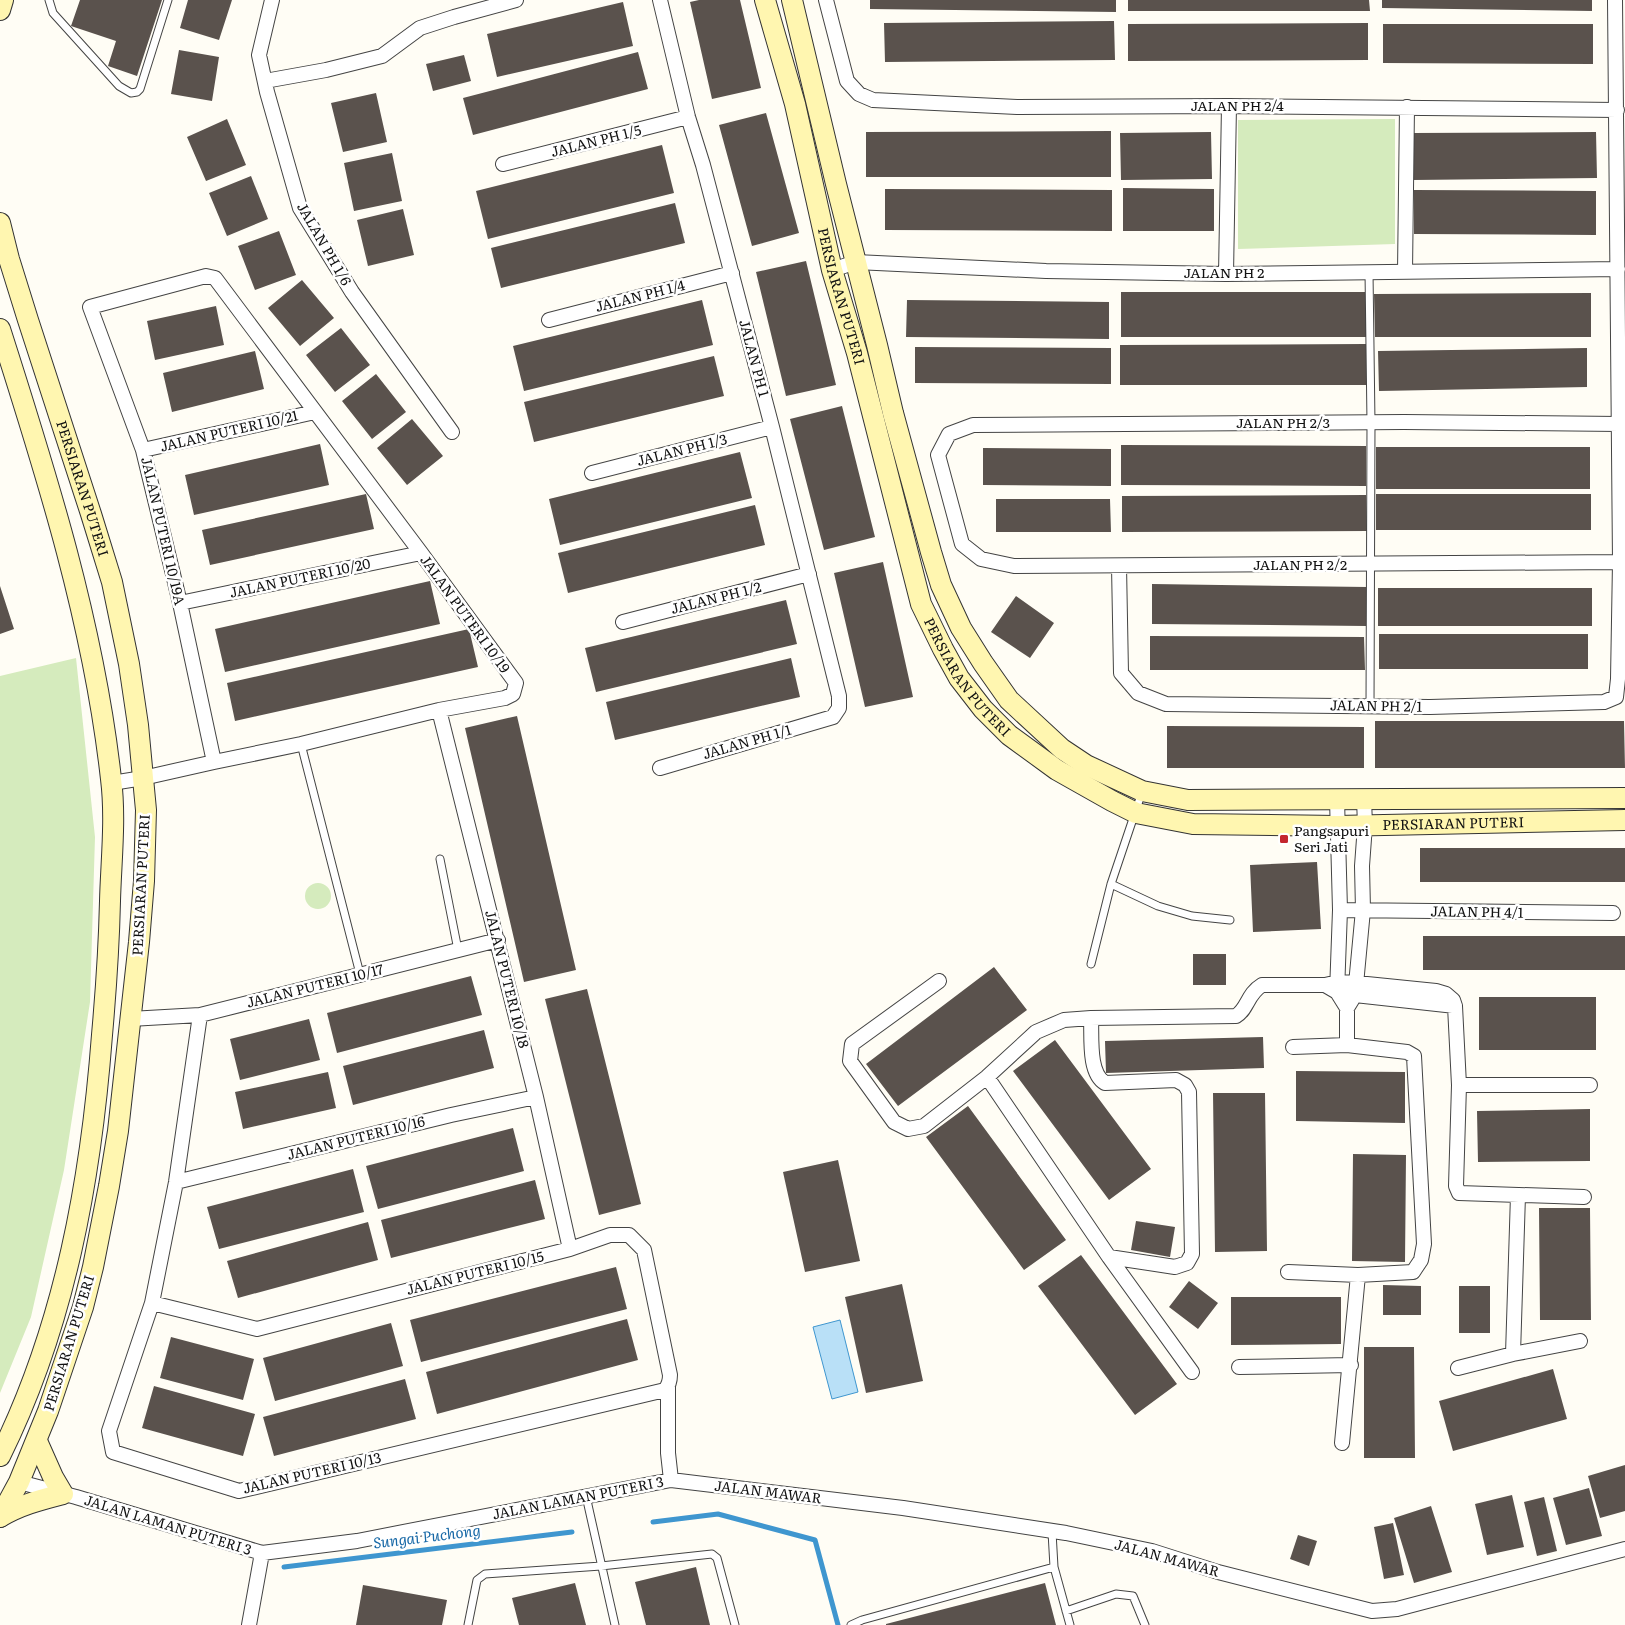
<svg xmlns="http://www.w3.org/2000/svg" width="1625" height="1625" font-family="Literata,serif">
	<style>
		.green { fill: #d5ebbd }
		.water { fill: #b9e0f7; stroke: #3f96cf }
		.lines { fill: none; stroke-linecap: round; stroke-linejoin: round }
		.stream { stroke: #3f96cf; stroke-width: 5 }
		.building { fill: #5a524d }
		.lane-casing { stroke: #444; stroke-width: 9 }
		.street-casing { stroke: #444; stroke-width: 16 }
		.secondary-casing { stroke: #333; stroke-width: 22 }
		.lane { stroke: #fff; stroke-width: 7 }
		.street { stroke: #fff; stroke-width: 14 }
		.secondary { stroke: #fff6b0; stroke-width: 20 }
		.poi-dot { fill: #c4262e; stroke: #fff; stroke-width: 2 }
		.labels { text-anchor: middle; stroke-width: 5; stroke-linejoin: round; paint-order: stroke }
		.street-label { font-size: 14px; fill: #111; stroke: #fff }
		.poi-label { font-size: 14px; fill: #111; stroke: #fff; text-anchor: start }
		.water-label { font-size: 15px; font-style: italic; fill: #1768a6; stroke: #fff }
	</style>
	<rect width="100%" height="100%" fill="#fffdf5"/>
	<path class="green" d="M1395 119V244L1238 249V120Z
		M76 658 95 837 90 1002 64 1170 31 1317 0 1393V676Z
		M305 896a13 13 0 1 1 26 0a13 13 0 1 1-26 0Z"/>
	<path class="water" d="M840 1320 858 1392 832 1399 813 1327Z"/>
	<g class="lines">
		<path class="stream" d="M653 1522 718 1514 815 1540 838 1625
			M284 1567 572 1532"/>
	</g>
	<path class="building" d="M80 0H162L137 76 108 66 116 41 71 26Z
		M188 0H232L219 40 180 28Z
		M699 0H740L761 88 712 99 690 2Z
		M870 0H1116V12L870 9Z
		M1128 0H1369L1370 11H1128Z
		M1382 0H1592V11L1382 8Z
		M623 2 633 46 497 77 487 34Z
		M1114 21 1115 60 885 62 884 23Z
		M1368 23V60L1128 61V24Z
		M1383 24H1593V64L1383 63Z
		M179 50 219 57 212 101 171 94Z
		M638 52 648 89 473 135 463 98Z
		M464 55 471 81 433 91 426 64Z
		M376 93 387 142 343 152 331 103Z
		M766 113 799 233 752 246 719 125Z
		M227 119 246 165 206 181 187 137Z
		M1111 131V177H866V132Z
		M1211 132 1212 179 1121 180 1120 133Z
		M1596 132 1597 178 1413 180V133Z
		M662 145 674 193 488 239 476 191Z
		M392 153 402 201 354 211 344 163Z
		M251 176 268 219 227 236 209 193Z
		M1123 188 1214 189V231H1123Z
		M885 189 1112 190V231L885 230Z
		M1414 190 1596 191V235L1414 234Z
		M675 203 685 243 501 288 491 248Z
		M403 209 414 255 368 266 357 220Z
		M279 231 296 275 255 290 238 246Z
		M806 261 836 385 786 396 756 272Z
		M302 280 334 318 300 346 268 308Z
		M1121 292H1366V337H1121Z
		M1591 293V337H1375L1374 294Z
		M702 300 713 345 524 391 513 346Z
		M907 300 1109 302V339L906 337Z
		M216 306 224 345 155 360 147 321Z
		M341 328 370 365 335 392 306 355Z
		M1366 344V385H1120V345Z
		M915 347 1111 348V384L915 383Z
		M1587 348V387L1379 391 1378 351Z
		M255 351 264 389 172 412 163 373Z
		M714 356 724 396 534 442 524 402Z
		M376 374 406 412 372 439 342 401Z
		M842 406 875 537 824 550 790 419Z
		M412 419 443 456 407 485 377 448Z
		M320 444 329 485 194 515 185 475Z
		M1121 445 1366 446V486L1121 485Z
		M1376 447H1590V489H1376Z
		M983 448 1111 449V486L983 485Z
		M740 452 752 498 560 545 549 499Z
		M366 494 374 529 210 565 202 530Z
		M1376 494H1591V530H1376Z
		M1366 495 1367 531 1122 532V496Z
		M996 499H1110L1111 532H996Z
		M755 505 765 545 568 593 558 553Z
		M883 562 913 697 865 707 834 573Z
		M430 581 440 624 225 672 215 629Z
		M1152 584 1367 587 1366 626 1152 624Z
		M0 586 14 629 0 634Z
		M1378 588H1592V626H1378Z
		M1016 596 1054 623 1030 658 991 632Z
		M786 600 797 644 596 692 585 648Z
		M469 629 478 667 235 721 227 683Z
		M1379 634H1588V669H1379Z
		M1150 636 1364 637 1365 670H1150Z
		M791 658 800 697 615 740 606 702Z
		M517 716 576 970 524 982 465 728Z
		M1375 721H1624L1625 768H1375Z
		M1167 726 1364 727V768H1167Z
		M1420 848H1625V882H1420Z
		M1317 862 1321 929 1253 932 1250 865Z
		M1423 936H1625V970H1423Z
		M1193 954H1226V985H1193Z
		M994 967 1027 1010 898 1106 866 1064Z
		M471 976 482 1015 337 1053 327 1013Z
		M587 989 641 1204 599 1215 545 999Z
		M1479 997H1596V1050H1479Z
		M309 1019 320 1060 240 1080 230 1039Z
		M484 1030 494 1068 353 1105 343 1066Z
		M1263 1037 1264 1068 1106 1073 1105 1041Z
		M1055 1040 1151 1169 1109 1200 1013 1071Z
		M1296 1071 1405 1072V1123L1296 1121Z
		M328 1072 336 1108 243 1129 235 1092Z
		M1213 1093H1265L1267 1251 1215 1252Z
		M968 1106 1066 1240 1024 1270 926 1137Z
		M1590 1109V1161L1478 1162 1477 1111Z
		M513 1128 524 1171 378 1209 366 1166Z
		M1353 1154 1406 1155 1405 1262 1352 1261Z
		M838 1160 860 1261 805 1272 783 1172Z
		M353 1169 364 1212 219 1249 207 1207Z
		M535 1180 545 1219 391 1258 381 1220Z
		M1539 1208H1590L1591 1320H1540Z
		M1136 1221 1175 1227 1170 1257 1131 1250Z
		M368 1222 378 1260 238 1298 227 1261Z
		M1081 1255 1177 1384 1135 1415 1038 1286Z
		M616 1267 627 1309 421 1362 410 1320Z
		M1189 1281 1218 1303 1198 1329 1169 1307Z
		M902 1284 923 1381 866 1393 845 1297Z
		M1383 1285 1421 1286V1315H1383Z
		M1459 1286H1490V1333H1459Z
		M1231 1297H1341V1344L1231 1345Z
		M627 1319 638 1360 437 1414 426 1372Z
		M391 1323 403 1366 275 1401 263 1358Z
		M171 1337 254 1359 243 1400 160 1378Z
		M1364 1347H1414L1415 1458H1364Z
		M1553 1369 1567 1419 1453 1451 1439 1401Z
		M405 1379 416 1419 274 1456 263 1417Z
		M154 1386 255 1414 243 1456 142 1428Z
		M1625 1465V1511L1600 1518 1588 1476Z
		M1589 1488 1602 1536 1566 1545 1553 1498Z
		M1512 1495 1524 1547 1487 1555 1475 1504Z
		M1544 1497 1557 1551 1537 1556 1524 1502Z
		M1431 1506 1452 1572 1414 1583 1394 1518Z
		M1393 1523 1404 1575 1384 1579 1374 1527Z
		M1298 1535 1317 1541 1309 1566 1290 1559Z
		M696 1567 710 1625H646L635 1582Z
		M575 1583 586 1625H519L512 1598Z
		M1045 1583 1056 1625H886V1624Z
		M363 1585 447 1600 442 1625H356Z"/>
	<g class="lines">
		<g class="lane-casing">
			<path id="lane" d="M49 0 53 13 119 86 131 93 137 92 140 89 168 0
				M1369 272 1371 423 1370 706
				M301 744 360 974
				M440 859 458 950
				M1111 884 1158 906 1192 916 1230 920
				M1091 964 1111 884 1142 792
				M586 1496 615 1625
				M1052 1532 1054 1567
				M1066 1611 1116 1594 1133 1596 1145 1625
				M468 1625 477 1580 485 1574 601 1566 712 1554 717 1558 735 1625
				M851 1625 862 1620 1054 1567 1070 1625"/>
		</g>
		<g class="street-casing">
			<path id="street" d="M272 0 259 55 267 92 300 208 352 292 452 432
				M826 0 847 81 859 94 873 100 1017 107 1229 106 1617 110
				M265 81 326 70 382 56 420 28 454 17 516 0
				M503 164 688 117
				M832 270 856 262 1046 271 1226 274 1618 269
				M1405 272 1407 107
				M1226 274 1229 106
				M549 320 732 273
				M1619 424 1404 422 973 425 949 434 938 455 962 544 981 559 1014 566 1620 562
				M143 450 315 412
				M592 473 772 427
				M1119 566 1121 673 1138 693 1166 704 1430 707 1604 702 1616 697 1618 679 1620 562 1615 0
				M180 603 421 553
				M623 622 809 574
				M439 710 536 1097 570 1249
				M660 768 833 717 839 708V696L772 427 703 165 688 117 660 0
				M112 783 143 778 214 762 301 744 439 710 505 698 513 694 516 683 421 553 215 278 206 276 90 307 143 450 180 603 214 762
				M1337 799 1340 910 1337 992 1347 1008 1355 995 1363 910 1362 866 1365 825 1364 799
				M1340 910 1613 913
				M939 981 852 1044 850 1061 894 1122 908 1129 924 1126 987 1077 1036 1032 1064 1020 1091 1018 1236 1016C1248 1009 1247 994 1262 985H1325
				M1455 1006 1355 995 1337 992 1325 985 1338 982 1357 983 1436 991 1446 994 1453 1000 1455 1006 1459 1085 1456 1186 1459 1193 1584 1197
				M1347 1008V1045
				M1091 1018C1092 1037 1088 1073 1105 1083L1176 1080 1185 1085 1189 1092 1192 1254 1187 1263 1175 1267 1109 1257
				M130 1019 200 1015 498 940
				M987 1077 1109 1257 1192 1372
				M1459 1085H1590
				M176 1182 451 1115 536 1097
				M1288 1272 1358 1275 1413 1272 1421 1260 1424 1244 1414 1056 1407 1052 1347 1045 1293 1047
				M152 1303 257 1329 570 1249 610 1235H629L644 1250 670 1375C670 1381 669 1385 665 1390L239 1491 113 1452 109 1431 152 1303 176 1182 200 1015
				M1513 1354 1518 1195
				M1239 1367 1351 1365
				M1458 1368 1513 1354 1580 1341
				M668 1387V1453L671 1480
				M1342 1443 1358 1275
				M19 1482 76 1497 262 1553 357 1541 671 1480 903 1508 1066 1533 1152 1551 1218 1572 1372 1611 1397 1609 1625 1549
				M249 1625 262 1553"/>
		</g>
		<g class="secondary-casing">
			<g id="secondary">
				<path id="s1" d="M765 0 795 104 832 270 857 353 921 604 943 649 959 678 983 709 1009 735 1057 770 1112 801 1136 813 1193 824 1337 826 1625 820"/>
				<path d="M792 0 836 184 877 345 893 413 931 552 941 585 961 628 983 663 1009 700 1062 749 1086 765 1142 791 1188 800 1625 798"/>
				<path d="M0 10 3 0"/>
				<path id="s2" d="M0 223 9 259 28 320 91 514 112 582 129 664 138 725 146 810 144 881 139 942 118 1131 109 1186 93 1267 83 1307 48 1411 19 1482 0 1517"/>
				<path d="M0 329C47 476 94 625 111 779 116 819 111 862 110 901 109 946 106 990 102 1035 91 1180 65 1325 0 1456"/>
				<path d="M0 1517C20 1505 40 1500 63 1494L53 1477 37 1441"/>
			</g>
		</g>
		<use href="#lane" class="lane"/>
		<use href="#street" class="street"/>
		<use href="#secondary" class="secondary"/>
	</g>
	<rect class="poi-dot" x="1279" y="834" width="10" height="10" rx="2.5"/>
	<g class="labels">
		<g class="street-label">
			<text x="1237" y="111">JALAN PH 2/4</text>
			<text transform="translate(596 141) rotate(-14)" y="5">JALAN PH 1/5</text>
			<text transform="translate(324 244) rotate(60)" y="5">JALAN PH 1/6</text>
			<text x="1224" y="278">JALAN PH 2</text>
			<text transform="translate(640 296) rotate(-14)" y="5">JALAN PH 1/4</text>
			<text dy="5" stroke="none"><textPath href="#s1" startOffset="306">PERSIARAN PUTERI</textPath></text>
			<text transform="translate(754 358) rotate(75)" y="5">JALAN PH 1</text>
			<text x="1283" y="428">JALAN PH 2/3</text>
			<text transform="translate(229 431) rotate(-13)" y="5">JALAN PUTERI 10/21</text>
			<text transform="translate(682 450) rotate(-14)" y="5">JALAN PH 1/3</text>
			<text dy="5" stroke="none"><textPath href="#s2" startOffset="278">PERSIARAN PUTERI</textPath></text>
			<text transform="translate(163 531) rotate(77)" y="5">JALAN PUTERI 10/19A</text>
			<text x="1300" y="570">JALAN PH 2/2</text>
			<text transform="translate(300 578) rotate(-12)" y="5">JALAN PUTERI 10/20</text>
			<text transform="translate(716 598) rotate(-14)" y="5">JALAN PH 1/2</text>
			<text transform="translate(465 614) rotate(54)" y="5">JALAN PUTERI 10/19</text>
			<text dy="5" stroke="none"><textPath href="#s1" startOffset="711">PERSIARAN PUTERI</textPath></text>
			<text transform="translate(1376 706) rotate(1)" y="5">JALAN PH 2/1</text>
			<text transform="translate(747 742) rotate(-16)" y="5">JALAN PH 1/1</text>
			<text dy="5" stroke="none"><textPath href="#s1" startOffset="1251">PERSIARAN PUTERI</textPath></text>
			<text transform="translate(141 885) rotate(-87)" y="5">PERSIARAN PUTERI</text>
			<text transform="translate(1477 912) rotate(1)" y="5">JALAN PH 4/1</text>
			<text transform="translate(507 979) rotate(76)" y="5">JALAN PUTERI 10/18</text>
			<text transform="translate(315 986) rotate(-14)" y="5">JALAN PUTERI 10/17</text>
			<text transform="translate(356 1138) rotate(-14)" y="5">JALAN PUTERI 10/16</text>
			<text transform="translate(475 1273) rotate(-14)" y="5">JALAN PUTERI 10/15</text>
			<text transform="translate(69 1343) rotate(-73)" y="5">PERSIARAN PUTERI</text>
			<text transform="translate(312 1473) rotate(-13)" y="5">JALAN PUTERI 10/13</text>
			<text transform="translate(768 1492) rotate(7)" y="5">JALAN MAWAR</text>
			<text transform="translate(578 1498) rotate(-11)" y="5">JALAN LAMAN PUTERI 3</text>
			<text transform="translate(168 1525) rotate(17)" y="5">JALAN LAMAN PUTERI 3</text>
			<text transform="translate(1167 1558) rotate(15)" y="5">JALAN MAWAR</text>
		</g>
		<g class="poi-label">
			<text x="1294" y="836">Pangsapuri<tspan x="1294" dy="16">Seri Jati</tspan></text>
		</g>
		<g class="water-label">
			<text transform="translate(427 1537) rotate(-7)" y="5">Sungai Puchong</text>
		</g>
	</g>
</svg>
